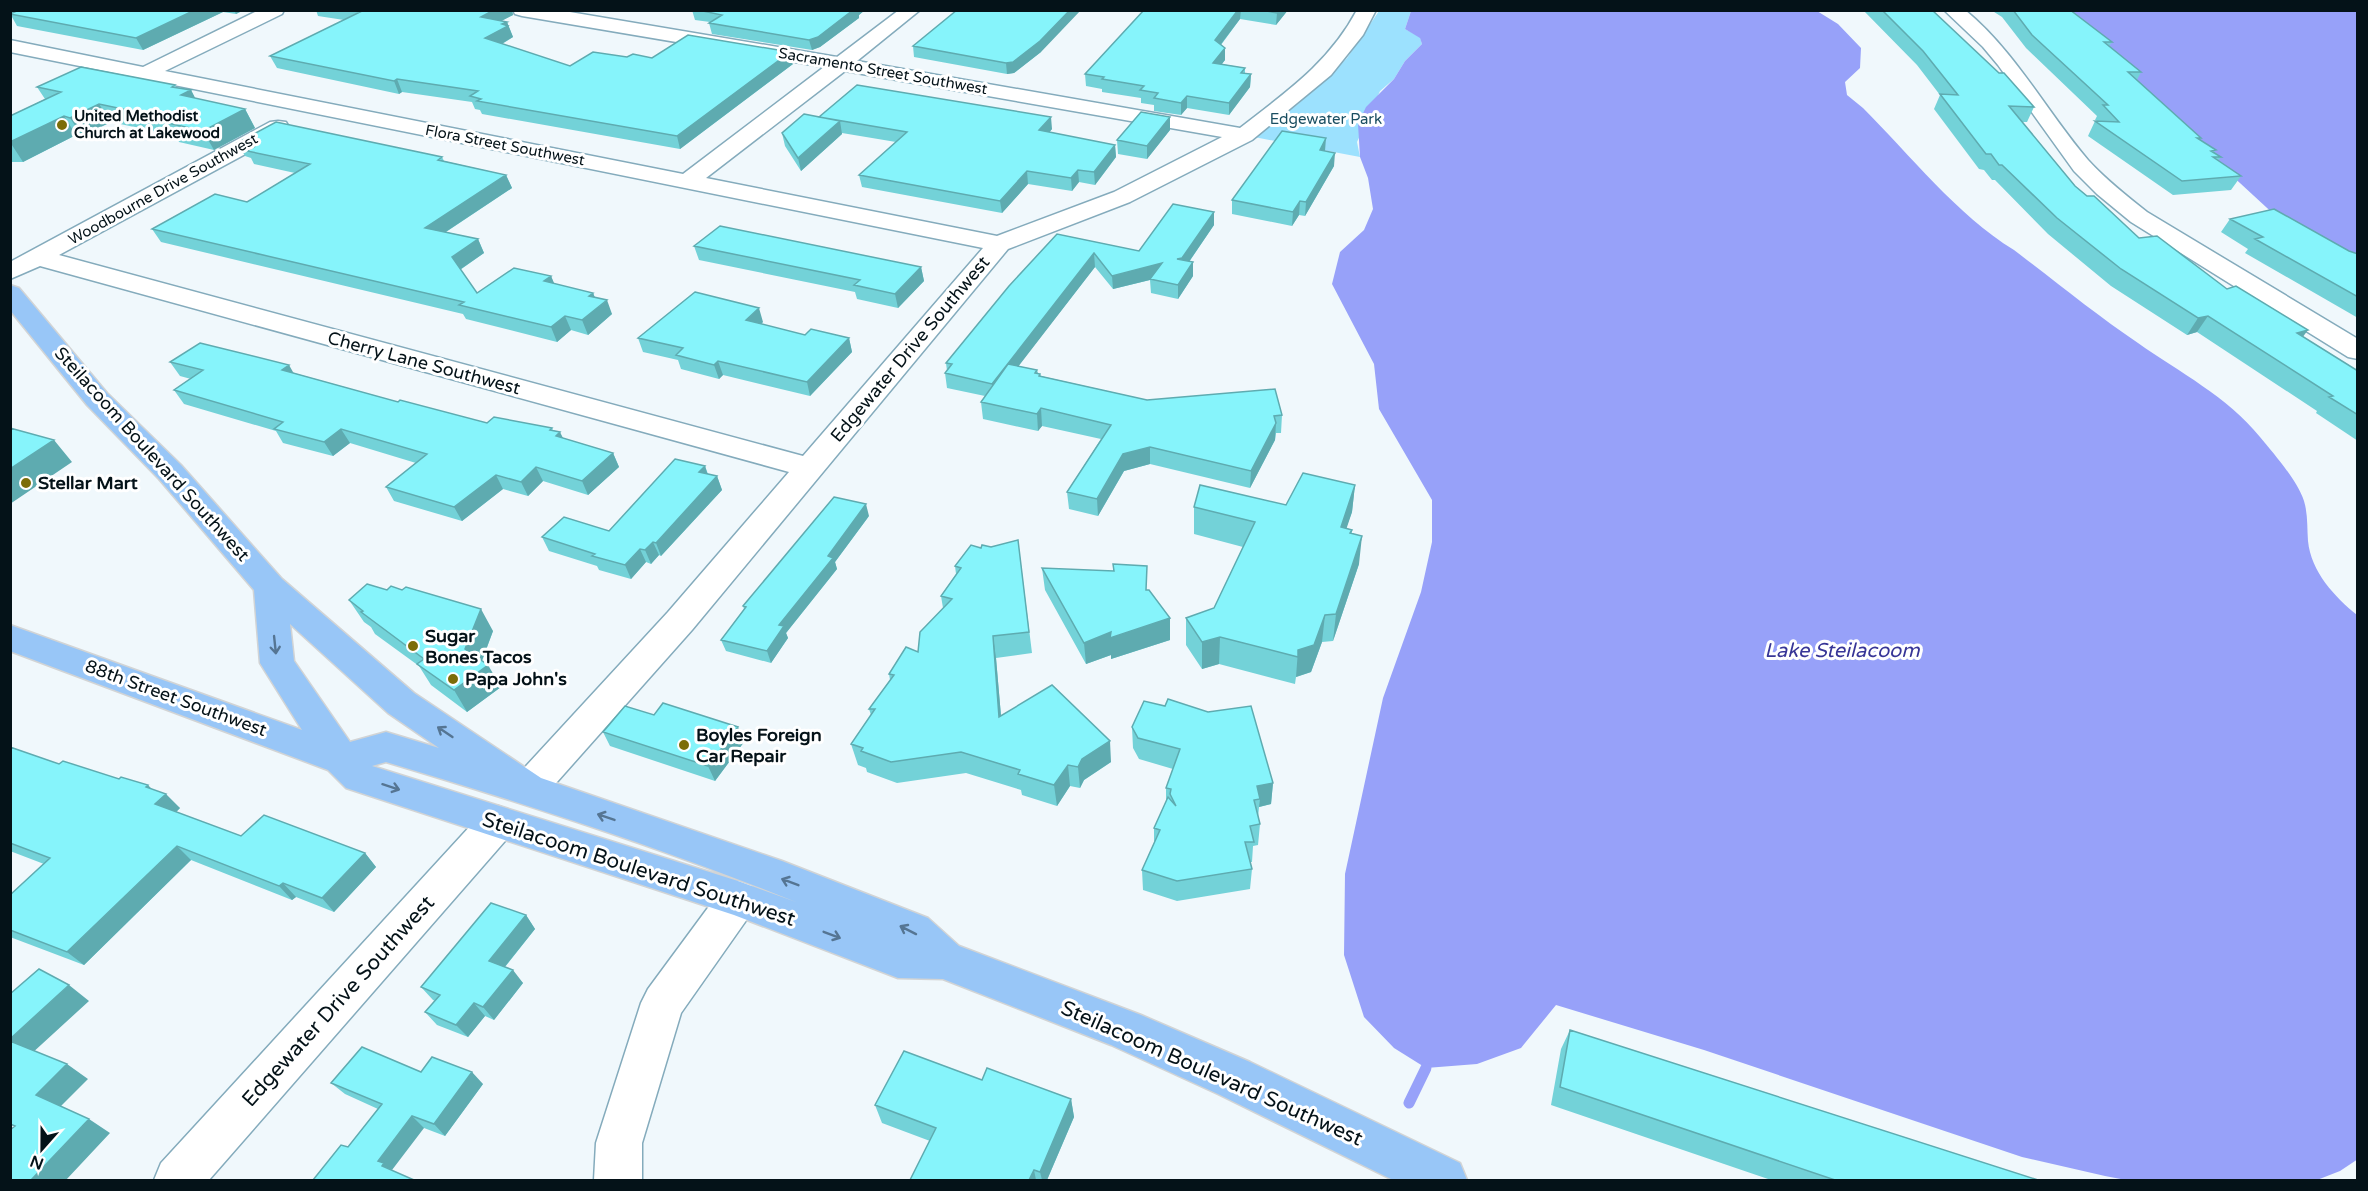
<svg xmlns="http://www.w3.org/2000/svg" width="2368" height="1191" font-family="'Varela Round',sans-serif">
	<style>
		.green { fill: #9ce1fe }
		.water { fill: #97a1f9 }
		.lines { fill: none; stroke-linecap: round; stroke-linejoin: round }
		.stream { stroke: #97a1f9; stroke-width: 11 }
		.minor-casing { stroke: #84abbc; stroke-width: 3 }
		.major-casing { stroke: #d2d4d5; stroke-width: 3 }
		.minor { fill: #fff; fill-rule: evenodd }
		.major { fill: #98c6f7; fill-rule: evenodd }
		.wall { fill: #73d2d8 }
		.shaded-wall { fill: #5eabb0 }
		.building { fill: #86f4fb; stroke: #5eabb0; stroke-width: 1.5 }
		.oneway { stroke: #557593 }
		.poi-dot { fill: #7c6d08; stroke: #fff; stroke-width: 2 }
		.labels { text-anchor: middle; stroke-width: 6; stroke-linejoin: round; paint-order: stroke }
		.far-street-label { font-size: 15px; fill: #041218; stroke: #fff }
		.far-poi-label { font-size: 15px; font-weight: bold; fill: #041218; stroke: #fff; text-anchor: start }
		.far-park-label { font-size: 15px; fill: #1a4e61; stroke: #fff }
		.street-label { font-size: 18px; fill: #041218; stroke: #fff }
		.poi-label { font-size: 18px; font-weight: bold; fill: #041218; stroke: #fff; text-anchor: start }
		.water-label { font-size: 20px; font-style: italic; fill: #373597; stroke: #fff }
		.near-street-label { font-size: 21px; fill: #041218; stroke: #fff }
	</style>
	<rect width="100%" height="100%" fill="#f0f8fc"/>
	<path class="green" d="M1379 11H1411L1405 29 1420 37 1422 44 1405 61 1394 79 1380 91 1357 142 1360 157 1254 137 1298 104 1347 58Z"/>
	<path class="water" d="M1817 11 1838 24 1861 48 1860 68 1845 82 1847 95 1863 108C1910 155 1957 215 2014 250 2055 281 2095 314 2138 343 2179 372 2228 397 2260 437 2274 454 2297 480 2304 501 2308 514 2307 528 2308 541 2311 572 2335 597 2357 615L2358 1159 2340 1171 2317 1180H2126L2105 1176 2022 1157 1704 1050 1556 1005 1521 1048 1477 1064 1426 1068 1394 1048 1364 1017 1344 955 1345 874 1383 698 1421 592 1432 542V500L1379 409 1374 364 1332 284 1340 252 1364 230 1373 209 1368 178 1360 157 1358 124 1366 107 1394 79 1405 61 1422 44 1420 38 1405 29 1411 11Z
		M2068 11H2357V266L2279 219 2215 160Z"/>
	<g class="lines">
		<path class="stream" d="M1409 1103 1426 1068"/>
		<g class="minor-casing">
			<path id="minor" d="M259 10H284L282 14 165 71 683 174 824 67 522 16 515 14 513 10H558L837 57 899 10H920L857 61 1240 128C1286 92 1329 63 1357 10H1376L1363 35 1331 75 1252 140 1130 202 1008 249 692 630 541 800 528 805 515 800 509 789 515 778 668 612 789 472 40 266 10 279V262L270 122 278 121 286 122 289 127 286 132 59 255 803 456 983 248 10 52V40L143 67ZM845 71 1222 137 1114 192 997 236 706 178Z
				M1944 10H1965C2016 52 2046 111 2088 160 2106 180 2127 196 2147 212L2358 339V359L2348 357 2131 222 2097 194 2074 171 1998 65 1983 47Z
				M498 806 512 811 517 822 512 833 209 1180H154L161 1163 484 811Z
				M738 881 752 886 758 899 752 912 681 1013 642 1143V1180H594L596 1143 641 1003 648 989 724 886Z"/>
		</g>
		<g class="major-casing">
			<path id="major" d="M10 285 19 288 107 393 181 465 282 579 414 693 541 778 782 861 928 918 959 946 1141 1015 1250 1062 1460 1163 1467 1180H1393L1218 1094 1111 1045 943 979 898 978 734 915 346 788 328 770 10 651V625L302 730 260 663 254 590 159 479 87 405 10 310ZM290 624 388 713 439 748 386 732 350 742 294 661ZM386 762C524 803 662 848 796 902L738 881 372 766Z"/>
		</g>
		<use href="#minor" class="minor"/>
		<use href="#major" class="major"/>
	</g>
	<path class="wall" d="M10 10H244L236 14 223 12 143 50 17 26 12 17H10Z
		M316 10H512L513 15 501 21 507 22 513 37 502 44 570 66 627 57 652 58 793 64 680 149 482 114 480 110 475 109 472 102 402 92 399 94 277 68 270 56 344 20 318 16Z
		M692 10H865L859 15V18L820 47 812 50 712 34 709 23 710 22 695 20Z
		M1144 10H1288L1276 25 1240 19 1221 45 1225 60 1222 64 1245 68V73L1251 74 1250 87 1229 115 1187 108 1181 115 1154 111V105L1141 103V98L1102 92V89L1086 86 1085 74Z
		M1863 10H1932L2034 107 2027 122H2022L2075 186 2087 196 2139 238 2227 289 2358 371V441L2316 413 2317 411 2197 332 2187 335 2111 286 2048 234 1995 180H1992L1984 170 1979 169 1934 109 1940 95 1917 65Z
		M1991 10H2074L2073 13 2112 42 2109 46 2141 72 2137 80 2201 138 2200 140 2221 157 2218 161 2241 176 2231 190 2173 195 2088 136 2095 121H2097L2095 120 2097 116 2026 48 2002 17Z
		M913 46 1041 52 1014 73 1007 74 914 57Z
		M175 85 176 88 191 90 195 99 245 109 255 128 214 150 179 142 176 136 111 122 82 136 76 135 23 162H10V116L45 99 37 87Z
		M819 117 1052 129 1049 132 1115 145 1116 157 1095 185 1079 182 1072 191 1028 184 1002 213 862 187 859 175 896 142 842 133V134L801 171 785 146 782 133Z
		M1170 117V130L1147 159 1118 154 1117 140Z
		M237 143 442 157 444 161 506 175 512 188 446 232 478 239 484 253 460 270 477 293 551 276 554 284 593 293 595 298 612 314 588 335 571 330 557 342 466 319 463 314 161 242 152 229 247 202 295 173 254 164 251 158 245 156Z
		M1325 151 1334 166 1305 216 1299 215 1292 226 1232 214V200Z
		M1214 212V225L1189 262H1193V276L1178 299 1151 293 1150 280 1113 289 1095 267 1018 366 1037 370 1038 373 1040 374 1041 376 1147 400 1282 415 1281 433H1276L1275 440 1250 488 1150 464 1124 471 1098 516 1069 509 1067 492 1101 439 1042 426 1038 431 983 419 981 402 985 396 947 388 945 373 947 371 946 363 1057 234 1139 251Z
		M2230 219 2358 254V318L2245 253 2248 249 2221 232Z
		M694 246 921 267 924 281 898 308 857 299 855 292 699 260Z
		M763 322 761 324 805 335 849 338 852 352 810 396 723 375 719 379 681 369 678 360 643 352 638 338Z
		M170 362 294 373 398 402 487 423 552 428 553 430 563 438 613 453 619 467 588 495 543 481 528 496 503 489 462 521 394 501 386 487 416 463 350 443 333 456 283 443 276 431 184 404 174 390 191 379 180 376Z
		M705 466 708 474 717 476 722 490 661 556 659 555 651 564 646 562 631 579 599 570 597 566 549 551 542 537 609 531Z
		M1355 485 1352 512 1346 528 1352 530V533L1359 564 1333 641 1322 642 1311 672 1296 677 1295 684 1219 664 1202 669 1186 645V618L1214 608 1243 547 1194 534V507L1286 505Z
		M869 516 835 562 837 569 786 633 788 638 771 663 726 651 721 640 744 609 743 606Z
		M1018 540 1032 653 996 658 1001 716 1111 762 1084 780 1080 788 1070 786 1057 806 1022 795 1021 790 966 773 897 783 867 772 866 768 858 765 851 744 871 715 869 709 890 680 889 674 918 652 943 608 941 596 956 574 955 566 981 548 991 547Z
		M1042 568 1147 590 1170 618V640L1111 659V655L1086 664 1045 590Z
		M387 590 493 631 482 661 501 687 467 712 431 685 419 666 375 634 371 627 364 622 349 600Z
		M654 715 744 742 715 781 610 746 603 732Z
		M1132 727 1273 783 1271 804 1259 807 1258 818 1260 824 1258 845 1253 846 1252 862H1250L1252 869 1250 889 1177 901 1143 890 1142 870 1154 843V828L1166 802V788L1173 769 1139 759 1133 748Z
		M10 747 59 764 151 789 180 808 176 812 241 836 365 853 376 867 334 912 296 897 292 900 191 860 84 965 10 937V895L44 864 10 851Z
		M526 915 535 929 505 967 523 983 494 1020 485 1016 468 1037 437 1025 425 1012 435 1001 433 1000 421 987Z
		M1570 1030 2038 1180H1771L1551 1105 1561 1049Z
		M421 1072 483 1084 445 1136 424 1128 348 1147 378 1109 345 1094 331 1083Z
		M982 1080 1071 1099 1074 1117 1047 1180H910L930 1141 882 1123 875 1105Z"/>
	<path class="shaded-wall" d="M195 10H222L223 12 143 50 136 38Z
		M234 10H244L236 14Z
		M494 10H512L513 15 486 29 481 17Z
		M853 10H865L859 15V18L820 47 812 50 809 40Z
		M1070 10H1081L1041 52 1014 73 1007 74 1006 63Z
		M1238 10H1241L1240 19 1215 52V40Z
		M1279 10H1288L1276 25 1277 13Z
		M507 22 513 37 490 51 485 38 502 24Z
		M1225 48V60L1213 75V63Z
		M790 52 793 64 680 149 677 136Z
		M1251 74 1250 87 1229 115V103Z
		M397 79 402 92 399 94 394 81Z
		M191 90 201 109 181 95Z
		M1187 96V108L1181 115V103Z
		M99 104 111 122 82 136 70 118Z
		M245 109 255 128 214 150 203 131Z
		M64 116 76 135 23 162 10 142Z
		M1051 117 1052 129 1041 143 1039 130Z
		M1170 117V130L1147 159V146Z
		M840 121 842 134 801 171 798 158Z
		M1326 138 1325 151 1320 150Z
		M1115 145 1116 157 1095 185 1094 172Z
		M1335 153 1334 166 1305 216 1306 202Z
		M1078 170 1079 182 1072 191 1071 178Z
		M1027 171 1028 184 1002 213 1000 201Z
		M506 175 512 188 432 241 425 228Z
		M1300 201 1299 215 1292 226 1293 212Z
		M1214 212V225L1182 272 1177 259Z
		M478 239 484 253 458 271 452 257Z
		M1094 253 1095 267 994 398 992 384Z
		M1193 262V276L1178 299V285Z
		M1162 263V277L1113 289 1112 276Z
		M921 267 924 281 898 308 895 294Z
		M551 276 557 290 544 281Z
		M593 293 599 307 607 300 612 314 588 335 582 320 589 296Z
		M759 308 763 322 750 334 746 320Z
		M565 316 571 330 557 342 551 327Z
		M2208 316 2197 332 2187 335 2198 318Z
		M2308 330 2296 346 2297 333Z
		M849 338 852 352 810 396 807 382Z
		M718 361 723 375 719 379 714 365Z
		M289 365 297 379 282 370Z
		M1041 408 1042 426 1038 431 1037 414Z
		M1276 423 1275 440 1250 488 1251 471Z
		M341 429 350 443 333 456 324 442Z
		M560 432 567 446 556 436Z
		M54 440 72 462 10 504V469Z
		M1150 447V464L1124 471 1098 516 1097 499 1123 454Z
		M613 453 619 467 588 495 582 481Z
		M705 466 709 479 699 472Z
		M536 467 543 481 528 496 521 482Z
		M496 475 503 489 462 521 454 507Z
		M717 476 722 490 661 556 656 543Z
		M1355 485 1352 512 1338 554 1341 527Z
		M866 504 869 516 835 562 837 569 786 633 788 638 771 663 767 651 779 625 828 556Z
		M1362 536 1359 564 1333 641 1336 614Z
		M653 542 659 555 651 564 645 550Z
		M640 549 646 562 631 579 625 565Z
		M481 609 493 631 478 671 465 649Z
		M1325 615 1322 642 1311 672 1296 677 1298 650Z
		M1170 618V640L1111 659V655L1086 664 1084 643 1111 632Z
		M993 636 996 658 1003 739 999 717Z
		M1220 637 1219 664 1202 669V642Z
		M488 665 501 687 467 712 454 690Z
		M738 727 744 742 715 781 708 766Z
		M1110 741 1111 762 1084 780 1080 788 1078 767 1082 759Z
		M1068 765 1070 786 1057 806 1054 785Z
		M1273 783 1271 804 1259 807 1260 799 1257 786Z
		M148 785 161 799 166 794 180 808 169 819 155 804 146 787Z
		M177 846 191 860 84 965 67 952Z
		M365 853 376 867 334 912 322 898Z
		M283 883 296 897 292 900 279 886Z
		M526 915 535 929 499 974 489 961Z
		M513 970 523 983 494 1020 483 1007Z
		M69 985 89 1001 30 1055 10 1041V1039Z
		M474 1003 485 1016 468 1037 456 1025Z
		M67 1064 88 1079 58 1109 36 1095Z
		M472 1072 483 1084 445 1136 434 1124Z
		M1071 1099 1074 1117 1047 1180H1042L1040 1172Z
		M412 1116 424 1128 392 1170 382 1166 378 1161Z
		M89 1119 110 1133 66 1180H31Z
		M1034 1170 1036 1180H1029Z"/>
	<path class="building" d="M19 10H195L136 38 10 14Z
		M351 10H494L481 17 507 22 502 24 508 26 485 38 570 66 593 52 627 57 633 54 652 58 688 35 790 52 677 136 477 101 481 99 470 96 478 91 397 79 394 81 270 56 360 12Z
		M698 10H853L818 37 809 40 709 23 722 15Z
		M957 10H1070L1040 41 1013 62 1006 63 913 46Z
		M1144 10H1238L1215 40 1225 48 1213 63 1245 68 1241 73 1251 74 1229 103 1187 96 1181 103 1154 98 1158 93 1140 90 1144 86 1102 79 1104 77 1085 74Z
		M1261 10H1279L1277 13Z
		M1882 10H1932L1999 73H2004L2034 107 2009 106 2075 186 2087 196H2094L2139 238 2157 236 2227 289 2236 286 2308 330 2297 333 2358 371V415L2329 397 2333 396 2208 316 2198 318 2121 269 2057 218 2002 165H1999L1991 154H1986L1940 94 1958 95 1923 51Z
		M2013 10H2070L2112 42H2104L2141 72H2128L2201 138H2197L2216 150 2211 151 2221 157H2213L2241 176 2182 181 2095 121 2119 122 2103 105H2108L2032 35Z
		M81 67 175 85 172 87 191 90 181 95 245 109 203 131 168 123 175 120 99 104 70 118 64 116 10 142V116L61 92 37 87Z
		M857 85 1051 117 1039 130 1115 145 1094 172 1078 170 1071 178 1027 171 1000 201 859 175 907 132 819 117Z
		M1141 112 1170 117 1147 146 1117 140Z
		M804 114 840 121 798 158 782 133Z
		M276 122 442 157 438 160 506 175 425 228 478 239 452 257 477 293 514 268 551 276 544 281 593 293 589 296 607 300 582 320 565 316 551 327 459 305 464 302 152 229 215 194 247 202 310 164 247 151 254 147 237 143Z
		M1282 131 1326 138 1320 150 1335 153 1306 202 1300 201 1293 212 1232 200Z
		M1173 204 1214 212 1182 258 1177 259 1193 262 1178 285 1150 279 1162 263 1112 276 1094 253 992 384 945 373 952 364 946 363 1009 286 1057 234 1139 251Z
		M2274 209 2349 251 2358 254V297L2255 239 2263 237 2230 219Z
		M720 226 921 267 895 294 854 285 860 280 694 246Z
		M695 292 759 308 746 320 805 335 811 329 849 338 807 382 718 361 714 365 676 355 683 348 638 338Z
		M200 343 289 365 282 370 398 402 400 400 487 423 494 417 552 428 550 430 560 432 556 436 613 453 582 481 536 467 521 482 496 475 454 507 386 487 427 454 341 429 324 442 274 429 283 422 174 390 203 370 170 362Z
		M1008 364 1037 370 1035 373 1040 374 1039 376 1147 400 1275 389 1282 415 1274 416 1276 423 1251 471 1150 447 1123 454 1097 499 1067 492 1111 425 1041 408 1037 414 981 402Z
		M10 428 54 440 10 469Z
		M675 459 705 466 699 472 717 476 656 543 653 542 645 550 640 549 625 565 592 556 595 554 542 537 564 517 609 531Z
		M1303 473 1355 485 1341 527 1352 530 1350 533 1362 536 1336 614 1325 615 1314 645 1298 650V657L1220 637 1202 642 1186 618 1214 608 1255 522 1194 507 1200 485 1286 505Z
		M834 497 866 504 828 556 833 558 779 625 784 626 767 651 721 640 746 607 743 606Z
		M1018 540 1029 632 993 636 999 717 1052 685 1110 741 1082 759 1078 767 1068 765 1054 785 1018 774 1020 770 961 752 891 762 861 751 863 748 851 744 875 709H869L894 675 889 674 906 647 918 652 920 632 952 599 941 596 961 568 955 566 971 545 981 548 982 545 991 547Z
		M1113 564 1147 566 1146 590H1149L1170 618 1110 638 1111 632 1084 643 1042 568 1114 571Z
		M367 584 387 590 391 586 402 590 406 587 481 609 465 649 488 665 454 690 417 664 424 659 361 612 363 611 349 600Z
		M1168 699 1208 712 1251 706 1273 783 1257 786 1260 799 1254 800 1260 824 1250 826 1254 842H1245L1252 869 1177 881 1142 870 1160 830 1154 828 1168 797 1176 806 1170 794 1171 789 1166 788 1180 749 1138 738 1132 727 1144 701 1165 706Z
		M663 703 738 727 708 766 603 732 625 706 654 715Z
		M10 747 59 764 63 761 119 779 121 777 148 785 146 787 166 794 155 804 241 836 264 815 365 853 322 898 283 883 279 886 177 846 67 952 10 930V895L50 858 10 843Z
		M491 903 526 915 489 961 513 970 483 1007 474 1003 456 1025 425 1012 440 995 421 987Z
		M39 969 69 985 10 1039V994Z
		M1570 1030 2038 1180H1835L1560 1087Z
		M10 1041 67 1064 36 1095 89 1119 31 1180H10V1130L15 1126 10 1124Z
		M362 1047 421 1072 432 1057 472 1072 434 1124 412 1116 378 1161 384 1163 382 1166 414 1180H313L341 1145 348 1147 382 1104 331 1083Z
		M904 1051 982 1080 987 1068 1071 1099 1040 1172 1034 1170 1029 1180H910L936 1128 875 1105Z"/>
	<defs><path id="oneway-shaft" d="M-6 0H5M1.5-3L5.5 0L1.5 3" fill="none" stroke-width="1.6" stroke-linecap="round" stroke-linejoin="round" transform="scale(1.5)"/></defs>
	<g class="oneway">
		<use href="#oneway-shaft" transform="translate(275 645) rotate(84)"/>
		<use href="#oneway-shaft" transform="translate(445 732) rotate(-146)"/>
		<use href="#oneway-shaft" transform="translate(391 787) rotate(18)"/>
		<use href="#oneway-shaft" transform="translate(606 817) rotate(-161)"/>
		<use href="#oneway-shaft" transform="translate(790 882) rotate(-159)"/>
		<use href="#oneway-shaft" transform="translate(908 930) rotate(-153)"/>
		<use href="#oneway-shaft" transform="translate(832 935) rotate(21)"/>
	</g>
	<g class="poi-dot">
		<circle cx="62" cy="125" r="6"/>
		<circle cx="26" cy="483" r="6"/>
		<circle cx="413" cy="646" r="6"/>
		<circle cx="453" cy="679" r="6"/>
		<circle cx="684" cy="745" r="6"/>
	</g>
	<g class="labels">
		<g class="far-street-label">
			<text transform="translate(883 71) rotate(10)" y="5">Sacramento Street Southwest</text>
			<text transform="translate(505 145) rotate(11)" y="5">Flora Street Southwest</text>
			<text transform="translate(163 189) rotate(-29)" y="5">Woodbourne Drive Southwest</text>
		</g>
		<g class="far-poi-label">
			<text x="74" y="121">United Methodist<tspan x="74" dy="17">Church at Lakewood</tspan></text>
		</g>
		<g class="far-park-label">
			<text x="1326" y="124">Edgewater Park</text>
		</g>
		<g class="street-label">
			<text transform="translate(910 349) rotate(-50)" y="6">Edgewater Drive Southwest</text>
			<text transform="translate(424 363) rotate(15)" y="6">Cherry Lane Southwest</text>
			<text transform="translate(152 454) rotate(48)" y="6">Steilacoom Boulevard Southwest</text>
			<text transform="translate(176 698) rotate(20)" y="6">88th Street Southwest</text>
		</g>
		<g class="poi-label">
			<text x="38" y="489">Stellar Mart</text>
			<text x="425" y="642">Sugar<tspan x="425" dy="21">Bones Tacos</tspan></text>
			<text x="465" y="685">Papa John's</text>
			<text x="696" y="741">Boyles Foreign<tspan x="696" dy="21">Car Repair</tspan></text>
		</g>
		<g class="water-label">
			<text x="1842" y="657">Lake Steilacoom</text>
		</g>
		<g class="near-street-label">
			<text transform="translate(639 869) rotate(18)" y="7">Steilacoom Boulevard Southwest</text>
			<text transform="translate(338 1001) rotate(-48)" y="7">Edgewater Drive Southwest</text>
			<text transform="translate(1212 1073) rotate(24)" y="7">Steilacoom Boulevard Southwest</text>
		</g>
	</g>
	<rect width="2368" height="1191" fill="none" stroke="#041218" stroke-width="24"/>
	<g transform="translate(42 1149) rotate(201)" stroke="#ffffff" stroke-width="4.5" paint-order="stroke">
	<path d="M0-4.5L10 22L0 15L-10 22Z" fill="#041218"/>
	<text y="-9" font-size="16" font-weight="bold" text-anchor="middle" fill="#041218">N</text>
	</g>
</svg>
